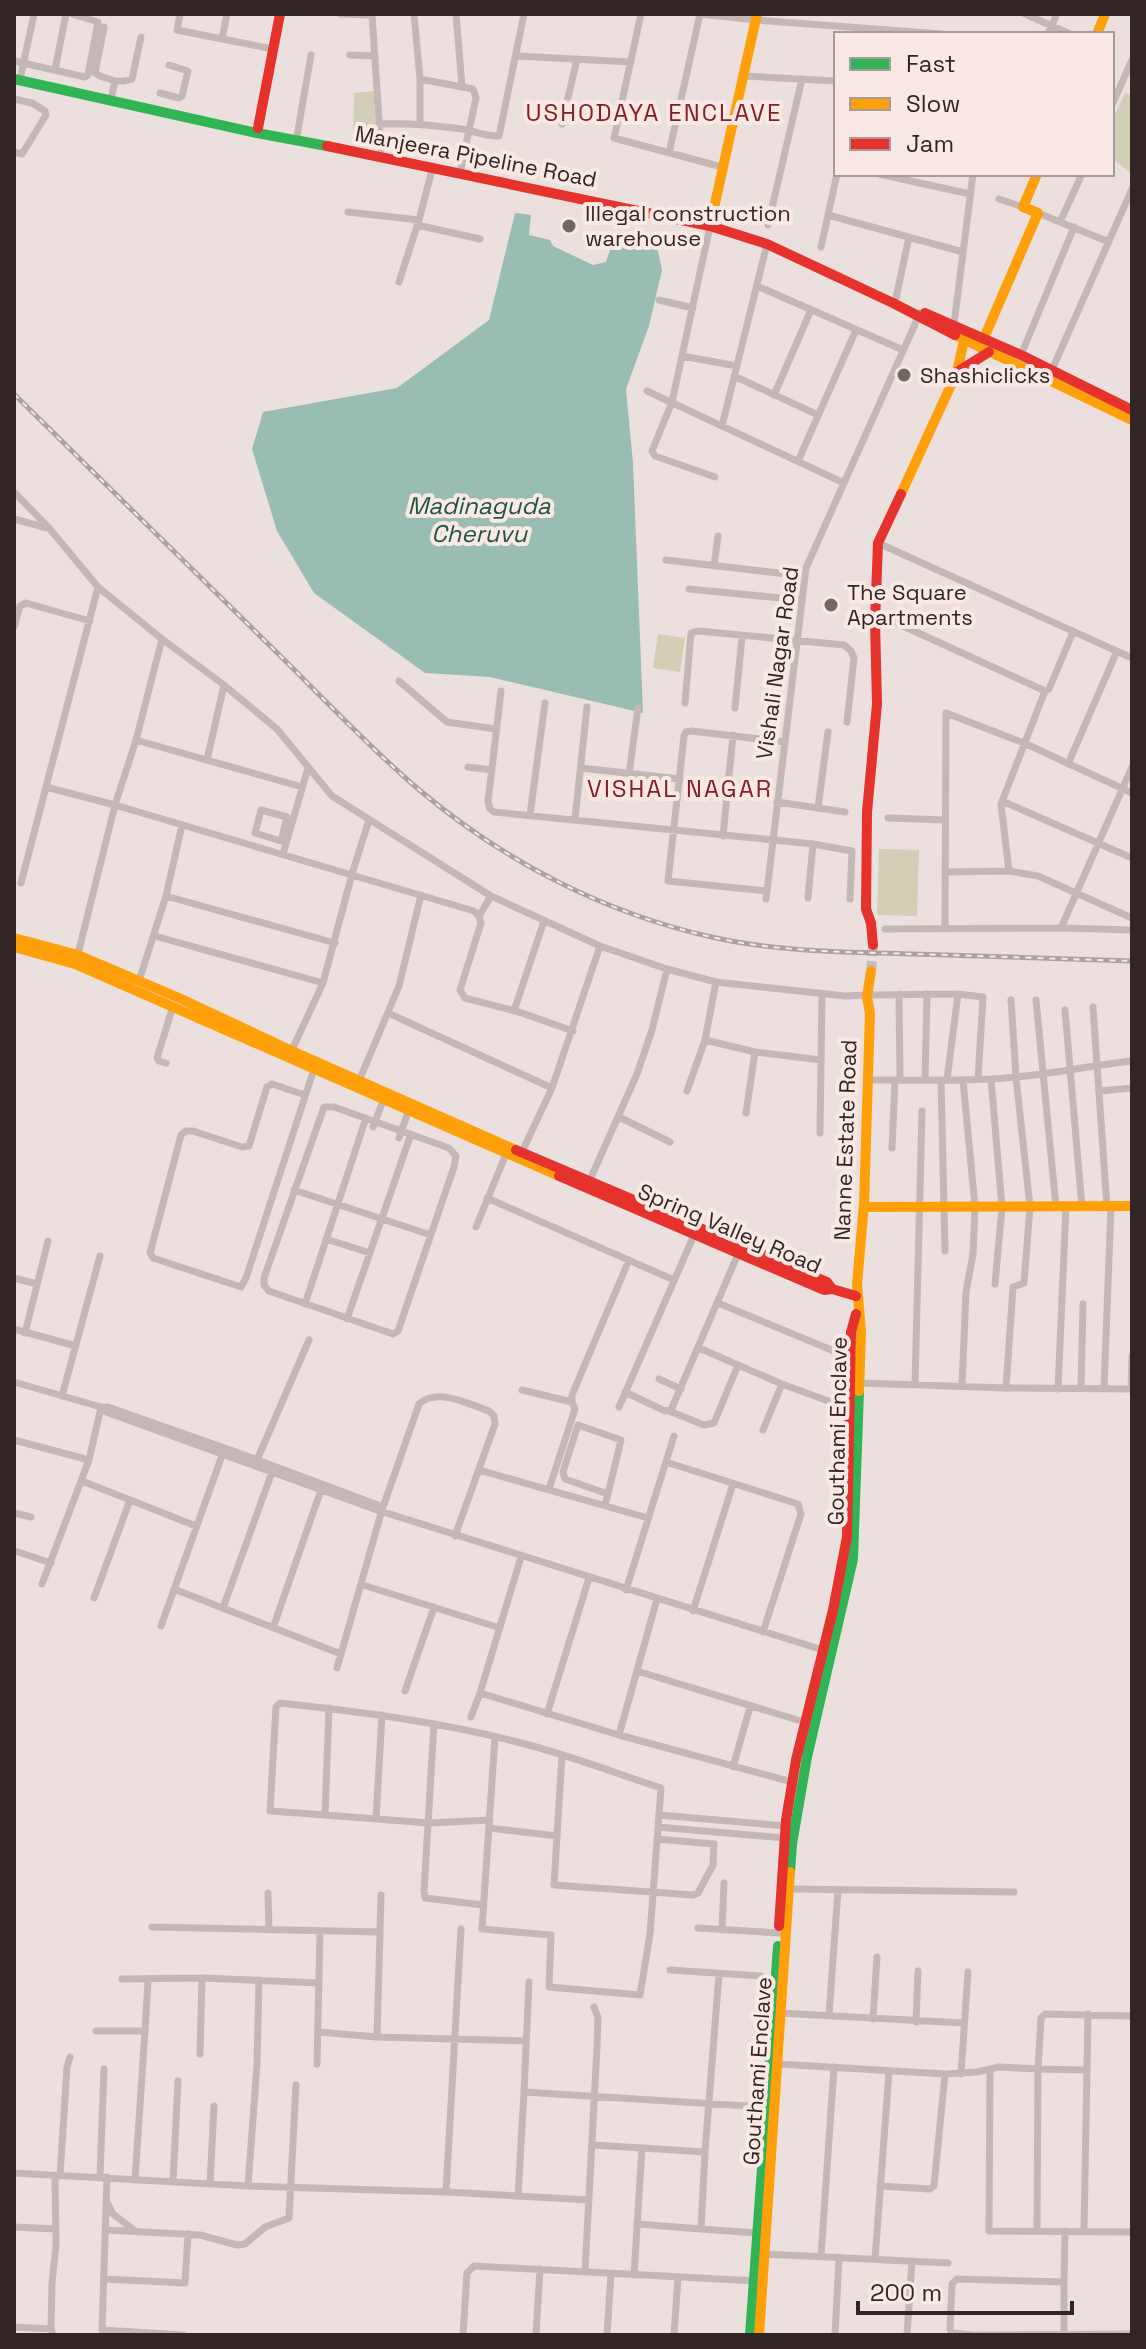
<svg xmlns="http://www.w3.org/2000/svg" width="1146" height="2349" font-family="'Space Grotesk',sans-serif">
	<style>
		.green { fill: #d3ceb6 }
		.water { fill: #99bdb2 }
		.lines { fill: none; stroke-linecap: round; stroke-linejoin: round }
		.secondary-tunnel { stroke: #c6bbb8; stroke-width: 10; stroke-dasharray: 10 5; stroke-linecap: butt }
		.street { stroke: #c4b8b6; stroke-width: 7 }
		.fast { stroke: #30b455; stroke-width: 10 }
		.slow { stroke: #ff9f0a; stroke-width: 10 }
		.jam { stroke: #e5322d; stroke-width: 10 }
		.rail-casing { stroke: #aba2a1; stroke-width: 5 }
		.rail { stroke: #f9e8e3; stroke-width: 2; stroke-dasharray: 6; stroke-linecap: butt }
		.poi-dot { fill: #746665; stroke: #f9e8e3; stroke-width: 3 }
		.labels { text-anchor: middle; stroke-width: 8; stroke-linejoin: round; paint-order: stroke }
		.street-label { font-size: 22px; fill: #342525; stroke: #f9e8e3 }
		.poi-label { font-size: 22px; fill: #342525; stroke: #f9e8e3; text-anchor: start }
		.neighbourhood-label { font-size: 24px; letter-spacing: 2px; fill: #841d26; stroke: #f9e8e3 }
		.water-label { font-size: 24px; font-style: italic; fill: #1b5647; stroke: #f9e8e3 }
	</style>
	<rect width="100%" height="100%" fill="#ebe0dd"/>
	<path class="green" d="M374 91 376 140 353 137 354 93Z
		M1125 93 1132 96 1130 172 1112 159V121Z
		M658 634 685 638 680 672 653 668Z
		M879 849 919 850 917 916 877 915Z"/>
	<path class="water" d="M515 213 531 215 529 235 550 240 553 246 593 265 606 262 615 235 657 246 662 270 649 326 626 389 633 463 643 713 490 677 425 673 314 593 277 531 252 449 263 412 397 388 489 320Z"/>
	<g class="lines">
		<path class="secondary-tunnel" d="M871 971 873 945"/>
		<path class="street" d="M180 14 177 30 273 49
			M340 14 372 15
			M372 14 381 150
			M414 14 420 79V123
			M456 14 462 86
			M641 14 614 138 722 167
			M700 14 756 20 942 34
			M1025 14 1070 34
			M104 27 95 73 100 76 115 81
			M1048 34 1057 14
			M222 39 227 14
			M350 55 375 56
			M516 56 631 62
			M14 61 85 77 88 75 98 22 72 14
			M55 70 66 14
			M21 75 34 14
			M744 76 836 81
			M420 79 473 89 476 98 461 168
			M160 93 179 98 182 96 188 71 169 65
			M112 95 115 81H125L132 79 141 37
			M14 99 32 103 45 111 46 115 22 154 14 152
			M1112 105 1132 60
			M379 124C407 123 433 125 462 129 474 131 487 137 499 136L524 14
			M562 124 577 59
			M297 136 311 55
			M669 153 700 14
			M879 174 970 194
			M999 199 1023 207
			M348 212 419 220 433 166
			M1038 213 1109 242
			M828 215 963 252
			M1060 222 1082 174
			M417 225 480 239
			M768 225 802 79
			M710 226 672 402 652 451 655 456 715 477
			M821 247 837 174
			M399 282 419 220
			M757 286 903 350
			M896 298 909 237
			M659 300 693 308
			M954 324 973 174
			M1021 355 1074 227
			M682 356 737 366
			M1051 372 1132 189
			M734 376 818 415
			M647 391 844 483
			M774 395 811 310
			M722 426 767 244
			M798 461 856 330
			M14 492 49 528 98 587 162 639 224 685 277 729 332 796 491 896 600 946 667 969 716 982 845 996 867 995
			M14 519 47 528
			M878 543 1132 658
			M666 560 804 576
			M714 566 718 536
			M689 589 801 600
			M875 622 883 619 890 620 1045 691 1049 689 1073 632
			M14 627 20 606 26 603 90 621
			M399 681 447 722 496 729
			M501 691 488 802 490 809 494 812 813 844 852 851 850 899
			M685 703 691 633 698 631 844 645 851 651 854 658 847 722
			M735 708 742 637
			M136 740 302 787
			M207 760 224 685
			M1068 764 1117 651
			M468 767 492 770
			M581 768 680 779
			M629 774 638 708
			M46 787 115 805 474 911 479 916 481 923 460 990 465 998 519 1012 573 1031
			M1002 801 1132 858
			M777 802 845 812
			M818 808 828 732
			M261 810 287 817 281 841 255 833Z
			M530 815 545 703
			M888 818 945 820
			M575 819 587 707
			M723 836 733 735
			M283 854 308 768
			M1009 871 1001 804 1045 691
			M945 872 1009 871 1038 876 1132 918
			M21 883 98 587
			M767 891 668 881 684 736 686 732 692 731 784 742
			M166 896 335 943
			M808 898 813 844
			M766 899 806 568 920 313
			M479 916 491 896
			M1061 928 1132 767
			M885 929 1061 928 1132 930
			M945 929 946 713 1024 743 1132 793
			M155 936 323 983
			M77 958 115 805 136 740 162 639
			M139 981 166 896 182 825
			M899 994 900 1080
			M872 995 958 994 983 997 978 1079
			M1036 1000 1056 1207
			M1093 1007 1107 1207
			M1065 1010 1082 1207
			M514 1011 544 921
			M388 1013 552 1088
			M705 1040 755 1052 821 1060
			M291 1052 323 983 352 874 369 820
			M166 1063 159 1061 157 1058 173 1006
			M991 1079 1002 1207 995 1284
			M867 1080C908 1080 950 1081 991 1079 1038 1077 1085 1066 1132 1061
			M925 1080 927 994
			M941 1080 945 1251
			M947 1080 958 994
			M359 1081 399 986 421 895
			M687 1091 705 1040 716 982
			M1100 1091 1132 1088
			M305 1095 272 1084 267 1087 249 1146 242 1147 193 1131H186L181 1135 150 1253 153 1258 241 1287 246 1278C269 1208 291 1139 314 1069
			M324 1107H334L449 1148 456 1156 454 1167 398 1331 393 1334 269 1291 264 1285V1278Z
			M746 1113 755 1052
			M619 1117 670 1142
			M373 1127 383 1101
			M820 1133 822 994
			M399 1138 408 1112
			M892 1148 895 1080
			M521 1154 552 1088 600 946
			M589 1182 637 1074 652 1030 667 969
			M294 1190 431 1235
			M487 1198 674 1280
			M476 1227 506 1154
			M326 1239 370 1253
			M14 1278 37 1284
			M718 1303 851 1358
			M305 1304 366 1118
			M347 1319 411 1134
			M14 1329 76 1346
			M25 1333 48 1241
			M699 1348 782 1384 850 1409
			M659 1379 681 1389
			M14 1382 101 1407H108L236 1452 378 1505 382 1510
			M860 1383 1006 1388 1132 1389
			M915 1385 922 1111
			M962 1386 966 1292 973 1254 975 1207 963 1080
			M1006 1388 1013 1287 1024 1283 1030 1207 1016 1077 1011 1000
			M1081 1388 1083 1304
			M1058 1389 1066 1207
			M1104 1389 1111 1206
			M1131 1389 1132 1356
			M522 1390 572 1402
			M625 1392 665 1411 671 1410 738 1254
			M62 1396 100 1256
			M101 1407 106 1412 377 1510 826 1651
			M619 1407 694 1235
			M669 1411 704 1425 714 1423 738 1365
			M763 1430 782 1384
			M14 1440 89 1460
			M257 1460 309 1340
			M666 1462 798 1504 801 1514 763 1632
			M479 1470 648 1518
			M82 1481 196 1526
			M549 1489 575 1409 572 1402V1395L629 1260
			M605 1505 608 1494 621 1440 578 1425 563 1472 565 1479 608 1494
			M14 1513 31 1517
			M15 1551 51 1563
			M521 1557 480 1693 619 1735 792 1782
			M42 1584 89 1460 101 1407
			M363 1585 500 1628
			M174 1589 341 1654
			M626 1590 674 1436
			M94 1598 130 1500
			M223 1608 272 1472
			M693 1611 733 1484
			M161 1626 224 1450
			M273 1628 322 1487
			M337 1668 382 1510 419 1404C437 1387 468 1404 489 1411L494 1416 495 1424 455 1536
			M637 1671 804 1722
			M405 1691 434 1607
			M329 1708 325 1815 429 1823 490 1820
			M547 1714 589 1578
			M471 1717 480 1693
			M434 1724 424 1891 425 1898 483 1905
			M619 1735 657 1599
			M562 1755 554 1885 693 1895 698 1893 713 1865 714 1844 657 1839
			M733 1767 750 1707
			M325 1815 270 1811 276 1707 280 1703C361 1712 442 1722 521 1743 569 1755 615 1773 661 1788L650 1934 640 1995 549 1987 551 1935 482 1929 495 1737
			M659 1815 786 1826
			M376 1819 382 1715
			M658 1827 785 1838
			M489 1828 557 1836
			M790 1889 1014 1892
			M268 1893 269 1930
			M152 1927 380 1932 377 2037
			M698 1928 779 1933
			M722 1930 724 1883
			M380 1932 381 1895
			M670 1970 761 1976
			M122 1979 202 1978 319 1983
			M780 2013 963 2023
			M829 2015 838 1890
			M873 2019 877 1957
			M916 2022 918 1971
			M96 2031H145L148 1980
			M318 2032 377 2037 526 2041
			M200 2054 202 1978
			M317 2064 320 1931
			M778 2064 945 2074 977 2072 999 2067 1038 2069 1041 2018 1045 2014 1132 2016
			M990 2069 989 2231 1132 2232
			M961 2074 968 1972
			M524 2092 529 1982
			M592 2145 642 2148 634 2275
			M705 2152 719 1974
			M14 2173 248 2186 446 2192 589 2200
			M60 2176 67 2067 70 2057
			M100 2177 104 2069
			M107 2177 102 2330 183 2335
			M135 2180 145 2031
			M173 2182 178 2081
			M210 2184 214 2106
			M248 2186 257 2065 259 1980
			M880 2186 930 2189 934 2186 945 2074
			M446 2192 461 1929
			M518 2196 524 2092 765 2107
			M107 2202 113 2214 134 2230
			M637 2224 701 2229 705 2152 642 2148
			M14 2227 55 2229
			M701 2229 757 2233
			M106 2230 200 2235 237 2245 245 2244 265 2227 289 2218 296 2085
			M1037 2230 1038 2069 1087 2070
			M1084 2231 1088 2014
			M765 2254 948 2263
			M821 2256 834 2067
			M875 2259 889 2072
			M585 2271 597 2047 598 2018 594 2007
			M104 2279 185 2283 188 2234
			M1064 2282 1065 2231
			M14 2327 51 2329
			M1064 2334V2282L957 2279 952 2284 950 2329 952 2333 973 2335 1132 2334
			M53 2335 51 2329 52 2283 56 2245 55 2176
			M463 2335 467 2273 474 2266 757 2281
			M536 2335 540 2269
			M607 2335 611 2274
			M674 2335 678 2278
			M835 2335 839 2257
			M907 2335 912 2261"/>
		<path class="fast" d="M14 79 257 133 327 146
			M790 1872 792 1844 807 1757 853 1559 859 1391
			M750 2335 778 1946"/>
		<path class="slow" d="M1097 34 1105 14
			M710 226 757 14
			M955 335 1132 420
			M984 338 1038 213 1023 207 1037 174
			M901 494 957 372 964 340
			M14 938 78 955 179 998 292 1051 516 1150
			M14 947 75 964 559 1176
			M864 1207 1132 1206
			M859 1391 861 1332 857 1284 864 1204 870 1013 867 997 871 971
			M759 2335 790 1872"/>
		<path class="jam" d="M258 128 280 14
			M327 146 710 226 767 244 893 303 955 335
			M925 313 1021 355 1132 410
			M957 372 989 352
			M873 945 871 923 866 909 867 812 877 704 875 622 878 543 901 494
			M516 1150 827 1282 832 1289
			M559 1176 824 1290 832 1289 856 1296
			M779 1926 786 1820 796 1760 833 1610 847 1537 851 1332 856 1314"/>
		<g class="rail-casing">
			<path id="rail" d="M14 394C96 475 178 555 260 636 312 686 362 741 417 788 503 861 605 914 716 938 781 952 847 952 913 954 986 956 1059 959 1132 961"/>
		</g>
		<use href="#rail" class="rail"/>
	</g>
	<g class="poi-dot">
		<circle cx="569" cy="226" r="8"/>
		<circle cx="904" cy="375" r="8"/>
		<circle cx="831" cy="605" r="8"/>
	</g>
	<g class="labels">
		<g class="street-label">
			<text transform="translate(476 156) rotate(11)" y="8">Manjeera Pipeline Road</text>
			<text transform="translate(777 663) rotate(-82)" y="8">Vishali Nagar Road</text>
			<text transform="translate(845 1140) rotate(-88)" y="8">Nanne Estate Road</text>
			<text transform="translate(730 1228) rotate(23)" y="8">Spring Valley Road</text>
			<text transform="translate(837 1431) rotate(-89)" y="8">Gouthami Enclave</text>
			<text transform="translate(757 2071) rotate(-86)" y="8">Gouthami Enclave</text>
		</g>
		<g class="poi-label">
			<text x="585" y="221">Illegal construction<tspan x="585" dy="25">warehouse</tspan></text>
			<text x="920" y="383">Shashiclicks</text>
			<text x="847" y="600">The Square<tspan x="847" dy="25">Apartments</tspan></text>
		</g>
		<g class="neighbourhood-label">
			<text x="654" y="121">USHODAYA ENCLAVE</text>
			<text x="680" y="797">VISHAL NAGAR</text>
		</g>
		<g class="water-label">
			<text x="479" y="514">Madinaguda<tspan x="479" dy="28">Cheruvu</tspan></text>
		</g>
	</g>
	<rect width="1146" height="2349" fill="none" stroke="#342525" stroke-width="32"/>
	<rect x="834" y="32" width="280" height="144" fill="#f9e8e3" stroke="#aa9a97" stroke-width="2"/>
	<rect x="850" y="58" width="40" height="12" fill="#30b455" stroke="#aa9a97" stroke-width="2"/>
	<text x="906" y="72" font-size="24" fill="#342525">Fast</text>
	<rect x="850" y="98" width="40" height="12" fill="#ff9f0a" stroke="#aa9a97" stroke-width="2"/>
	<text x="906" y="112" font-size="24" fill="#342525">Slow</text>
	<rect x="850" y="138" width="40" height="12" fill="#e5322d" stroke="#aa9a97" stroke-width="2"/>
	<text x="906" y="152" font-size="24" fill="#342525">Jam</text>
	<path d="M858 2301v12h214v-12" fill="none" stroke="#342525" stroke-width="4"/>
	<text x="870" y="2301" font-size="24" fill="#342525" stroke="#f9e8e3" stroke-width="6" paint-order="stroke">200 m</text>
</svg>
